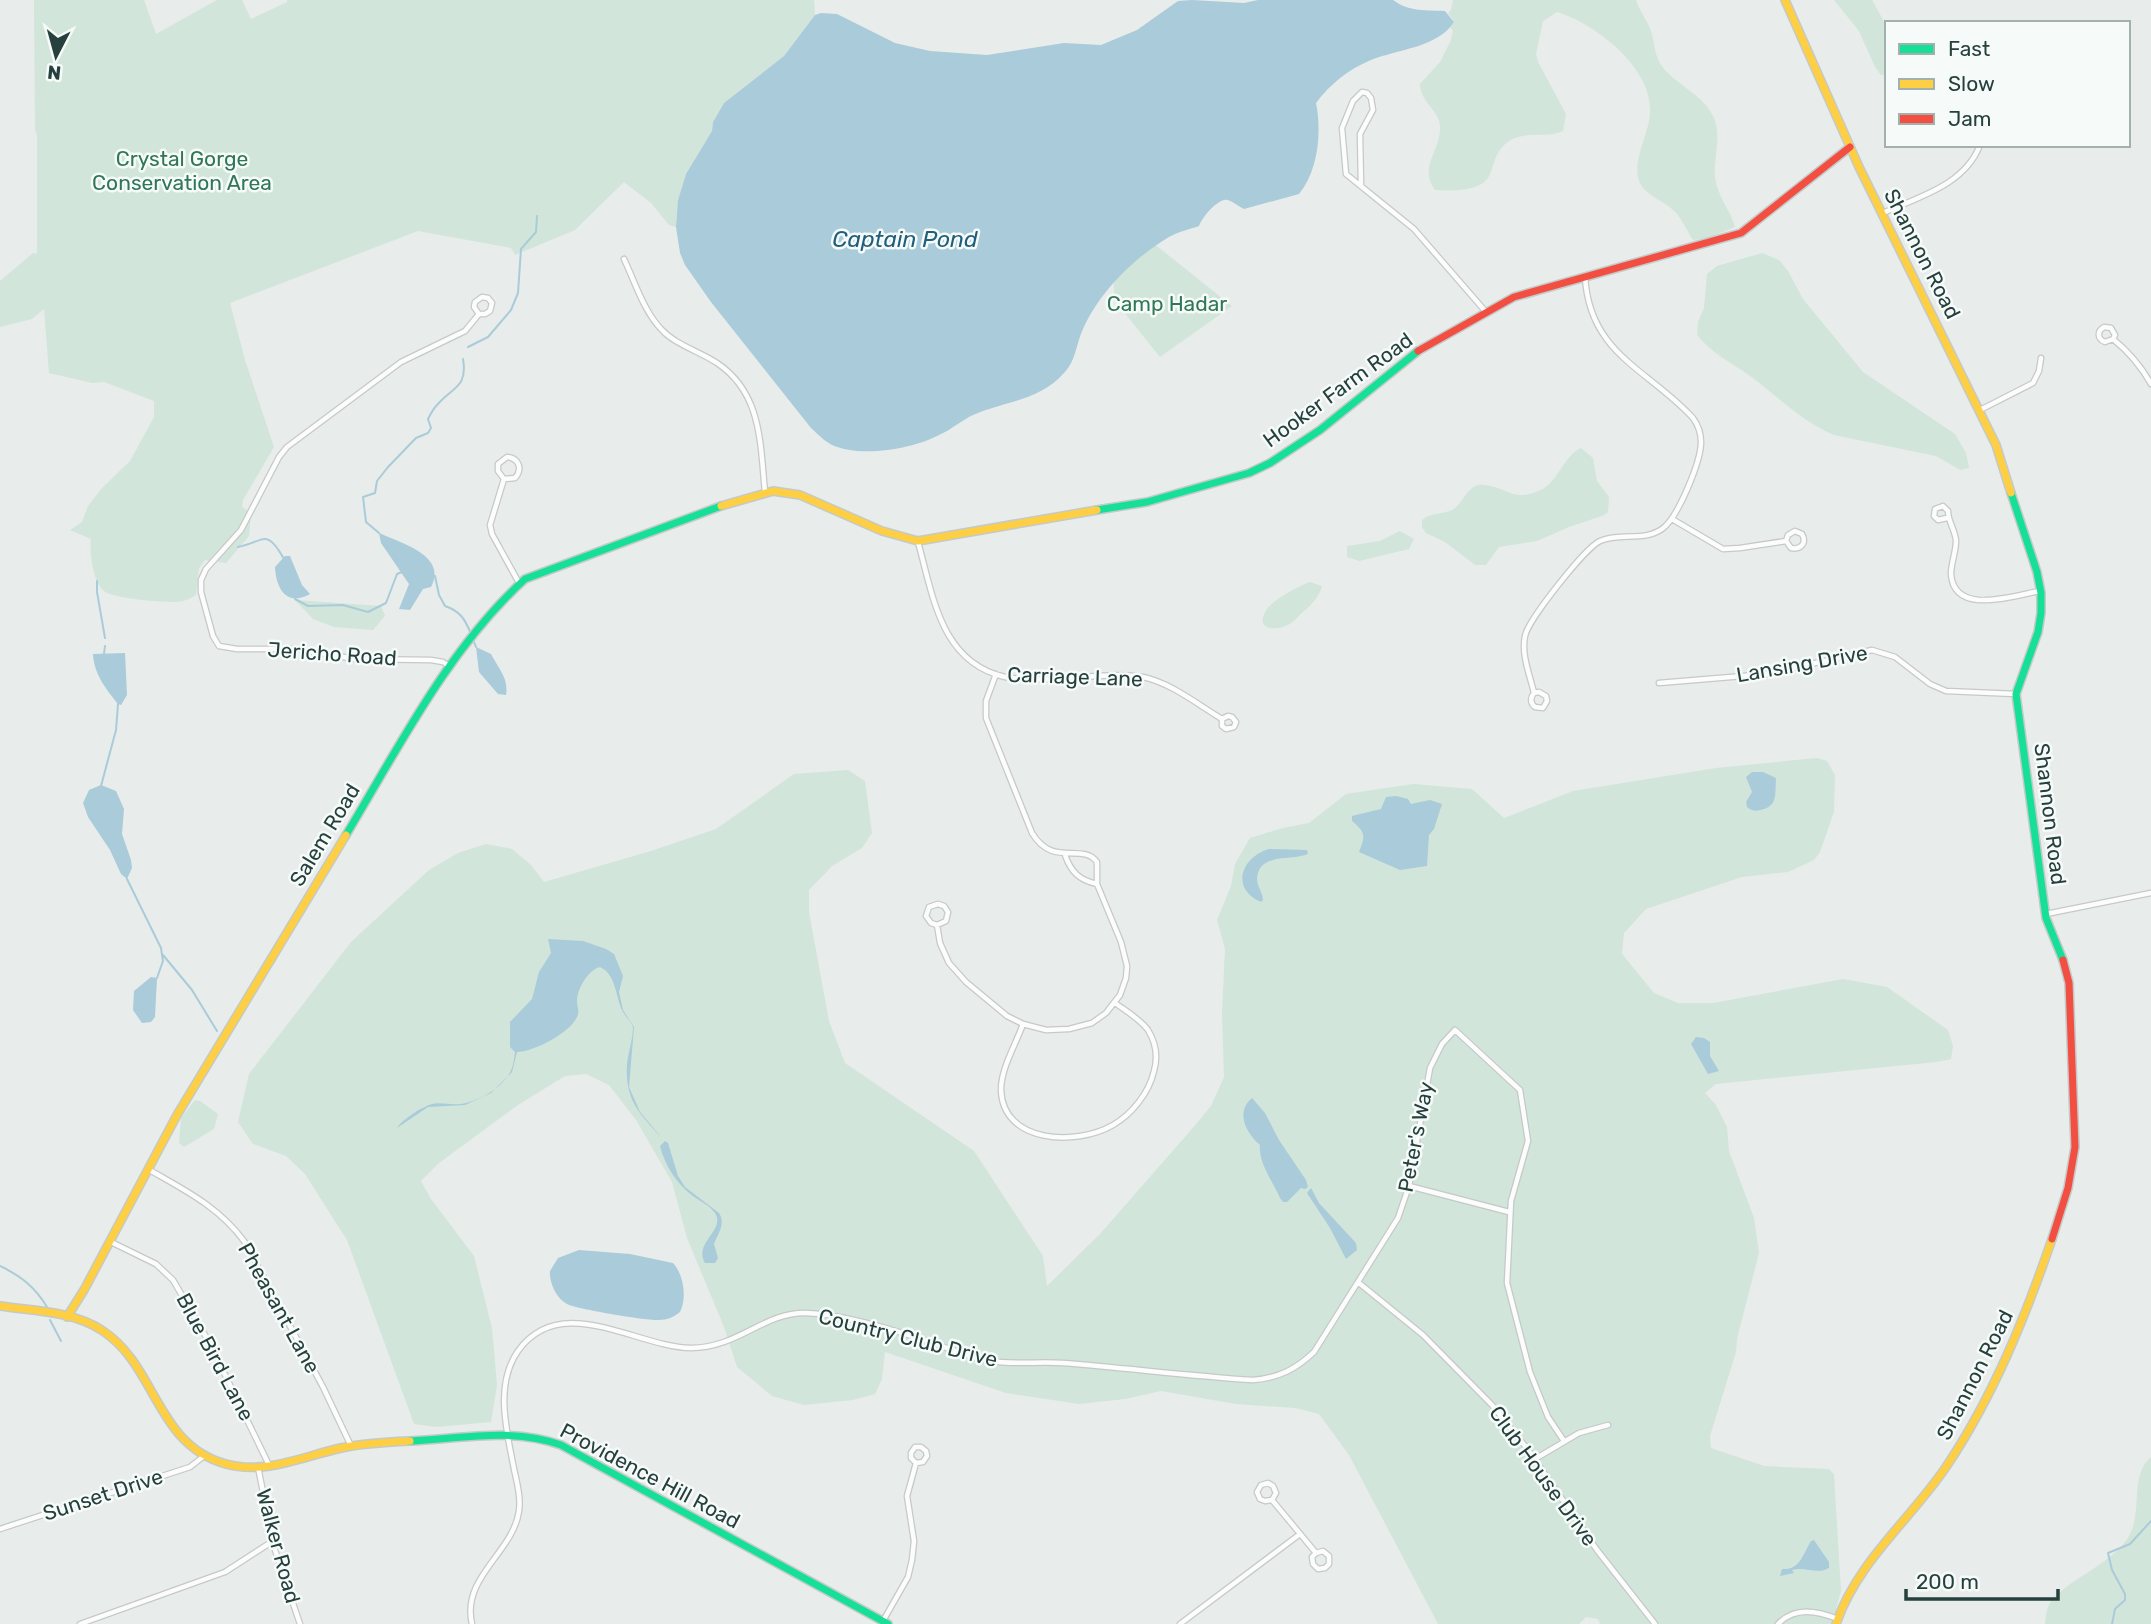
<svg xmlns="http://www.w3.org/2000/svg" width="2151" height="1624" font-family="Rubik,sans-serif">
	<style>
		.green { fill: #d1e5da }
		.water { fill: #aacbd9 }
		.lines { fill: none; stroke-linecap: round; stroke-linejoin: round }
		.stream { stroke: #aacbd9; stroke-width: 2 }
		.street-casing { stroke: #c5c9c8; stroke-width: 7 }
		.fast-casing { stroke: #c3cac8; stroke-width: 10 }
		.slow-casing { stroke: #c3cac8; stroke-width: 10 }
		.jam-casing { stroke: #c3cac8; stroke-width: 10 }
		.street { stroke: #fcfcfc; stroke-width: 4.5 }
		.fast { stroke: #16e098; stroke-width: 7 }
		.slow { stroke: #ffcf43; stroke-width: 7 }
		.jam { stroke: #f24e42; stroke-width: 7 }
		.labels { text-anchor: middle; stroke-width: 5; stroke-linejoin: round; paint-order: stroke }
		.park-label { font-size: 21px; fill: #2f7756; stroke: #f6fbf9 }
		.street-label { font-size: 21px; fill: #25403d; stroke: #f6fbf9 }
		.water-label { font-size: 23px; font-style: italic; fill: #1f5e7c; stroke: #f6fbf9 }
	</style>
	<rect width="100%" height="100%" fill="#e8eceb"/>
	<path class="green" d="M34 0H144L156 34 217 0H242L251 19 287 2V0H814L815 15 784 56 724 103 713 122 712 131 686 174 678 200 676 227 669 225 651 203 624 182 575 230 515 255 511 248 418 231 230 303 245 360 274 447 243 500 242 507 251 513 249 536 226 563 205 560 199 568 196 595C189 599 184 602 175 602 161 602 114 599 104 591 93 583 89 551 91 539L70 530 82 522 88 506 102 488 130 461 154 417V401L104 382 92 383 49 373 44 309 32 319 0 327V281L33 253 37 254V136L35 130Z
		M1453 0H1636C1639 9 1644 16 1648 24 1657 42 1651 57 1668 73 1684 89 1705 97 1714 118 1722 137 1713 158 1715 177 1717 196 1731 211 1735 227L1708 238 1693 240C1686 230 1682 217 1672 209 1661 199 1641 194 1638 177 1634 156 1649 134 1650 113 1653 68 1596 24 1557 12L1543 21 1536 54 1538 62 1566 114 1563 131C1546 139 1526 130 1509 141 1496 150 1495 161 1490 174 1483 192 1452 191 1435 190 1418 166 1441 151 1440 127 1440 110 1421 104 1420 84L1440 62 1451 40 1453 30 1450 28 1454 21 1448 13 1451 10Z
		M1834 0H1872L1887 27V74L1881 75 1875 67 1859 31Z
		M1153 243 1232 306 1160 357 1115 301 1113 276Z
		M1762 253 1779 260 1788 271 1803 299 1863 372 1955 434 1966 453 1969 468 1960 470 1936 456 1834 435C1803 422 1779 398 1753 378 1734 364 1712 354 1697 335L1698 322 1704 308 1707 274 1717 266Z
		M1581 448 1593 458 1597 481 1609 497 1608 512 1602 516 1569 527 1537 541 1499 547 1486 565H1475L1445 542 1426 533 1422 527V520C1431 512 1441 515 1452 510 1464 504 1467 483 1484 485 1507 487 1513 503 1541 490 1559 481 1563 456 1581 448Z
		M1400 531 1414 539 1409 549 1359 561 1347 557V546L1380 541Z
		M1310 582 1322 586C1320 596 1311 605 1303 612 1299 615 1296 620 1291 623 1280 631 1255 632 1265 612 1270 601 1299 586 1310 582Z
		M295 600 381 606 385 616 373 630 334 627 313 619Z
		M1817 758 1827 761 1835 775 1834 812 1820 852 1814 860 1788 872 1742 877 1646 909 1624 933 1622 954 1654 993 1678 1003H1713L1843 979 1887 987 1948 1030 1953 1046 1951 1059 1936 1062 1716 1084 1705 1093 1716 1105 1727 1127 1729 1151 1754 1218 1759 1253 1737 1339 1736 1352 1710 1436 1711 1448 1764 1466 1829 1469 1834 1474 1841 1591 1832 1624H1600L1598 1619 1586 1617 1579 1624H1438L1349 1455 1319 1414 1295 1408 1236 1404 1161 1391 1125 1399 1079 1404 1006 1393 885 1352 882 1379 875 1394 853 1400 804 1405 772 1396 737 1367 724 1327 687 1238 672 1182 636 1120 609 1085 586 1074 565 1076 518 1105 439 1163 421 1181 431 1199 474 1256 492 1328 497 1385 491 1422 437 1427 414 1424 347 1240 305 1174 286 1156 253 1144 238 1122 249 1074 351 942 429 870 458 853 486 844 512 849 531 865 544 882 651 851 716 829 794 774 848 770 865 781 872 833 862 848 832 866 809 890V912L829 1021 845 1063 974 1151 1043 1256 1047 1286 1100 1234 1191 1130 1211 1106 1224 1077 1222 1013 1225 949 1217 920 1231 886 1235 864 1250 838 1283 828 1309 823 1346 794 1413 784 1472 789 1504 818 1573 791 1716 768Z
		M195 1100 200 1101 218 1114 214 1129 184 1147 179 1143 181 1118Z
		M2151 1457V1624H2045C2046 1617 2046 1610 2050 1603 2063 1583 2108 1565 2125 1542 2146 1515 2127 1478 2151 1457Z"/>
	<path class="water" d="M1192 0 1244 3 1258 0H1393C1409 12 1427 10 1445 11L1454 22C1437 48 1398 49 1371 60 1349 69 1330 84 1316 103 1322 132 1318 171 1299 194L1244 209C1239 207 1234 202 1228 200 1219 197 1202 217 1199 226 1190 229 1178 232 1169 237 1134 258 1100 291 1083 329 1076 344 1076 361 1064 373 1039 401 1005 401 973 415 962 420 952 429 941 434 914 449 861 458 832 445 824 441 818 434 811 428L711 302 685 265 680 253 676 227 678 200 686 174 712 131 713 122 724 103 784 56 815 15 821 13 837 14 895 43 930 51 987 55 1064 43 1101 45 1137 30 1178 1Z
		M379 533C400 543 448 555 431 587L423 589 410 610 399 609 409 584 381 543Z
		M285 556H290L302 585 310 594C287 607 276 589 275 567Z
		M476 647 491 654C498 668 509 678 506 695L498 694 479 672Z
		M125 653 127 695 121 705 118 704C106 689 94 674 93 654Z
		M1752 772H1763L1776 778C1775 791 1778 805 1764 809 1756 811 1753 812 1747 807L1746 802 1752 792 1746 777Z
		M101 785 116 791 124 809 122 834 131 860 132 868 127 879 121 874 110 850 88 817 83 803 89 790Z
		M1396 796 1408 799 1411 804 1430 800 1442 804 1434 829 1429 835 1427 866 1400 870 1359 852C1366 835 1365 832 1352 821V816L1381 809 1386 797Z
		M1269 849 1307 850 1308 854C1293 861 1258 852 1257 879 1257 886 1263 893 1263 900L1261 902C1230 889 1241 857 1269 849Z
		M548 939 583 941 606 949 614 954 623 976 619 992 623 1010 634 1027 629 1087 640 1112 661 1137C639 1113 625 1100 627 1065 628 1052 633 1040 633 1027 631 1021 626 1017 623 1012 615 997 617 975 600 967 588 970 577 989 577 1001 577 1008 580 1011 577 1017 570 1033 533 1052 517 1052L512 1072 491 1093 465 1105 428 1107 397 1128C402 1120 421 1107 432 1104 440 1102 451 1105 459 1104 478 1102 505 1087 512 1068 514 1063 514 1057 515 1052L510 1047V1022L532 999 539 972 551 953Z
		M151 977 157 978 155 1017 151 1022 142 1023 133 1010 134 991Z
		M1696 1037 1704 1038 1710 1042V1056L1719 1071 1708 1074 1691 1044Z
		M1252 1098 1265 1113 1279 1140 1306 1180 1308 1187 1305 1189 1301 1188 1287 1202H1283L1280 1198C1273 1182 1258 1162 1260 1145 1246 1133 1235 1112 1252 1098Z
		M665 1141 668 1143 678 1176 685 1187 719 1213C726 1224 718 1233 714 1244L718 1258 715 1263H705C693 1243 726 1230 715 1213 710 1206 700 1201 693 1196 677 1184 665 1166 660 1146Z
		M1311 1188 1319 1203 1356 1243 1357 1250 1346 1259 1330 1228 1307 1193Z
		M579 1250 630 1254 673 1263C684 1275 687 1298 680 1312 674 1317 667 1320 659 1320 648 1321 576 1309 567 1304 556 1298 549 1282 550 1271L558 1258Z
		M1814 1540 1829 1562V1568C1817 1575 1805 1566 1792 1570L1794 1573 1780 1576 1782 1569C1800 1570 1802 1556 1811 1541Z"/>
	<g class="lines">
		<path class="stream" d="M468 347 488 337 511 310 518 293 521 249 536 232 537 216
			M379 533 366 522 363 497 375 493 377 481 388 467 416 438 428 433 431 428 428 419C430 415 433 409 437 405 452 387 468 388 463 359
			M238 547C264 542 266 527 284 559
			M435 576 439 595 445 606C460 611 465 619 471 634
			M97 581V592L105 638
			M295 599 308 606 343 605 368 612 386 603 397 574 402 572
			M474 642 476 647
			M104 654 105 646
			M101 786 116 730 118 704
			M127 879 161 948 163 961 157 978
			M163 955 192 990 217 1031
			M0 1266C21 1276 35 1287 47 1307
			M50 1320 61 1341
			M2112 1624 2115 1609 2125 1600V1594L2112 1570 2108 1553 2130 1544 2151 1521"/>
		<g class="street-casing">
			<path id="street" d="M1361 185 1360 134 1373 110 1371 98 1367 93 1362 92 1353 101 1342 128 1346 174 1414 229 1486 312
				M1883 213C1918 197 1965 185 1980 145
				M624 259C635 282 644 312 662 330 676 345 699 351 717 363 762 393 760 443 765 492
				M2113 339 2115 335 2111 328 2104 327C2097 331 2097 339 2105 342L2113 339C2129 352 2141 366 2151 384
				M1980 410 2033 383 2039 371 2041 358
				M504 479 498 471V464L507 457C519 458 523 469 515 478L504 479 490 525 492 534 519 583
				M1947 518 1938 520 1934 516 1935 509 1943 506 1948 511C1948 522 1955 529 1956 541 1956 552 1951 563 1951 574 1954 617 2015 595 2040 591
				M1672 519 1723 549 1740 548 1786 541 1791 548C1801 550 1807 543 1802 534L1795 531 1788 535 1786 541
				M918 542C933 595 940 662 1005 677 1024 681 1044 679 1063 678 1089 677 1117 673 1143 677 1171 683 1197 704 1222 719V726L1226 729 1234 727 1236 722 1232 717 1228 716 1222 719
				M449 666 443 662 431 660 355 659 297 649H237L219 646 213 636 201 592V580L206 569 241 530 279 457 287 447 401 362 465 331 479 314H485L490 311 492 303 488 298 482 297 475 302 474 307 479 314
				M1659 683 1767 674 1872 650 1895 657 1930 684 1946 691 2016 694
				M1534 693 1539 692 1546 696 1547 701 1543 708 1535 707C1530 703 1530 698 1534 693 1530 675 1521 655 1525 636 1528 620 1585 548 1600 541 1621 532 1643 542 1662 529 1678 518 1701 461 1701 442 1701 433 1698 425 1693 418 1648 369 1589 354 1585 276
				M1065 855C1071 872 1079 880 1097 884
				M2046 914 2151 893
				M937 925 931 923 926 916 929 907 938 904 944 906 948 912 946 921 937 925 940 943 949 963 966 982 1007 1016 1023 1024 1046 1030 1069 1029 1092 1023 1106 1013 1120 995 1126 978 1127 966 1121 942 1097 884V862C1082 842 1053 868 1032 833L986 718V701L996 674
				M1023 1024C1016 1044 1001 1068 1001 1090 1003 1144 1077 1146 1113 1125 1132 1114 1149 1093 1154 1071 1158 1057 1156 1043 1148 1030 1140 1019 1126 1011 1115 1003
				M148 1169C184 1190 218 1206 244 1241L323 1387 351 1446
				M1409 1186 1509 1212
				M109 1241 156 1264 173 1280 209 1342 269 1465
				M1359 1283 1423 1335 1492 1405 1529 1451 1597 1550 1655 1624
				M1535 1459 1579 1433 1608 1425
				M258 1467 274 1547 300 1624
				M1272 1500 1265 1501 1260 1499 1257 1492 1261 1485 1268 1483 1273 1486 1276 1493 1272 1500 1316 1553 1312 1557 1313 1564 1318 1569 1325 1568 1329 1564V1556L1323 1551 1316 1553
				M0 1529 190 1467 204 1456
				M883 1621 908 1577 912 1560 914 1541 907 1496 916 1463 923 1462 927 1456 926 1451 921 1447H915L911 1453V1458L916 1463
				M80 1624 225 1572 273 1541
				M472 1624C461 1577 513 1553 519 1511 521 1497 517 1483 514 1469 507 1432 494 1385 518 1351 561 1291 636 1347 691 1348 738 1348 764 1312 806 1313 841 1314 891 1329 924 1340 946 1347 967 1357 990 1361 1014 1365 1039 1361 1063 1363 1127 1368 1190 1376 1253 1380 1279 1378 1296 1369 1314 1352L1398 1218 1409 1186 1430 1068 1442 1044 1455 1030 1520 1090 1528 1141 1511 1201 1507 1283 1530 1372 1548 1417 1564 1441
				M1180 1624 1300 1534
				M1778 1624C1795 1606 1817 1611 1838 1619"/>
		</g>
		<g class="fast-casing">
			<path id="fast" d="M2011 493 2037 572 2041 593V613L2038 632 2016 694 2046 918 2063 960
				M1097 510 1147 502 1249 473 1270 463 1320 430 1418 351
				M346 835C399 747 448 649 525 579L721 506
				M410 1441C460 1439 512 1427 561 1445L888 1624"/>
		</g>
		<g class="slow-casing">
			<path id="slow" d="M1785 0 1859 167 1996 445 2011 493
				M721 506 773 491 800 495 882 531 918 541 1097 510
				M0 1306C34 1311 74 1311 103 1331 157 1367 156 1445 226 1464 265 1475 304 1456 341 1448 364 1443 387 1442 410 1441
				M67 1317 84 1290 177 1115 346 835
				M1836 1624C1857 1562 1910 1520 1946 1467 1993 1397 2025 1318 2052 1239"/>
		</g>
		<g class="jam-casing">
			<path id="jam" d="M1418 351 1514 297 1741 233 1850 147
				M2052 1239 2068 1188 2075 1147 2069 983 2063 960"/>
		</g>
		<use href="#street" class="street"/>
		<use href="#fast" class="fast"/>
		<use href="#slow" class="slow"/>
		<use href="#jam" class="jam"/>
	</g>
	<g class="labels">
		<g class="park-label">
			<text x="182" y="166">Crystal Gorge<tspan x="182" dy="24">Conservation Area</tspan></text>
			<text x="1167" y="311">Camp Hadar</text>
		</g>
		<g class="street-label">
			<text transform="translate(1922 254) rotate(63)" y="7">Shannon Road</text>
			<text transform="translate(1338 390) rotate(-36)" y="7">Hooker Farm Road</text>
			<text transform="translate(332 654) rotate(4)" y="7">Jericho Road</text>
			<text transform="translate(1802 664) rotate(-10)" y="7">Lansing Drive</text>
			<text transform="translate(1075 677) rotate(2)" y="7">Carriage Lane</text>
			<text transform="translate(2050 814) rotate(83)" y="7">Shannon Road</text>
			<text transform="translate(325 835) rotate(-59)" y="7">Salem Road</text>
			<text transform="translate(1416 1137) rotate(-79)" y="7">Peter's Way</text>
			<text transform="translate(279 1308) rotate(61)" y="7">Pheasant Lane</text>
			<text transform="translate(908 1338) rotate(14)" y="7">Country Club Drive</text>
			<text transform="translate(215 1357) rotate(62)" y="7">Blue Bird Lane</text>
			<text transform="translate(1975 1375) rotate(-63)" y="7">Shannon Road</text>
			<text transform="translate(650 1476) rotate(28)" y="7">Providence Hill Road</text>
			<text transform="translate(1543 1476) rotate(54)" y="7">Club House Drive</text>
			<text transform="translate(103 1495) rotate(-18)" y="7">Sunset Drive</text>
			<text transform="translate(278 1546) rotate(75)" y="7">Walker Road</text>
		</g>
		<g class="water-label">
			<text x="905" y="247">Captain Pond</text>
		</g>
	</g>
	<rect x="1885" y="21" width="245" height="126" fill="#f6fbf9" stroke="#a2b0ae" stroke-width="2"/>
	<rect x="1899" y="44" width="35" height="10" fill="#16e098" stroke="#a2b0ae" stroke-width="2"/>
	<text x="1948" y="56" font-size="21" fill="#25403d">Fast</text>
	<rect x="1899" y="79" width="35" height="10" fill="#ffcf43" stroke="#a2b0ae" stroke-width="2"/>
	<text x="1948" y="91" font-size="21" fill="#25403d">Slow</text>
	<rect x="1899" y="114" width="35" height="10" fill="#f24e42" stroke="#a2b0ae" stroke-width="2"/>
	<text x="1948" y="126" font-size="21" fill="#25403d">Jam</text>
	<g transform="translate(56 56) rotate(186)" stroke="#f6fbf9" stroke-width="5" paint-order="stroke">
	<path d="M0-5L12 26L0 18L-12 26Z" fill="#25403d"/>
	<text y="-10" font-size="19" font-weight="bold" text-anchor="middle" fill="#25403d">N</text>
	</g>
	<path d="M1906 1589v10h152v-10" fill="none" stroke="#25403d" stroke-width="3.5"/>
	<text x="1916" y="1589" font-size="21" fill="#25403d" stroke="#f6fbf9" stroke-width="5" paint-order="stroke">200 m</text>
</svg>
